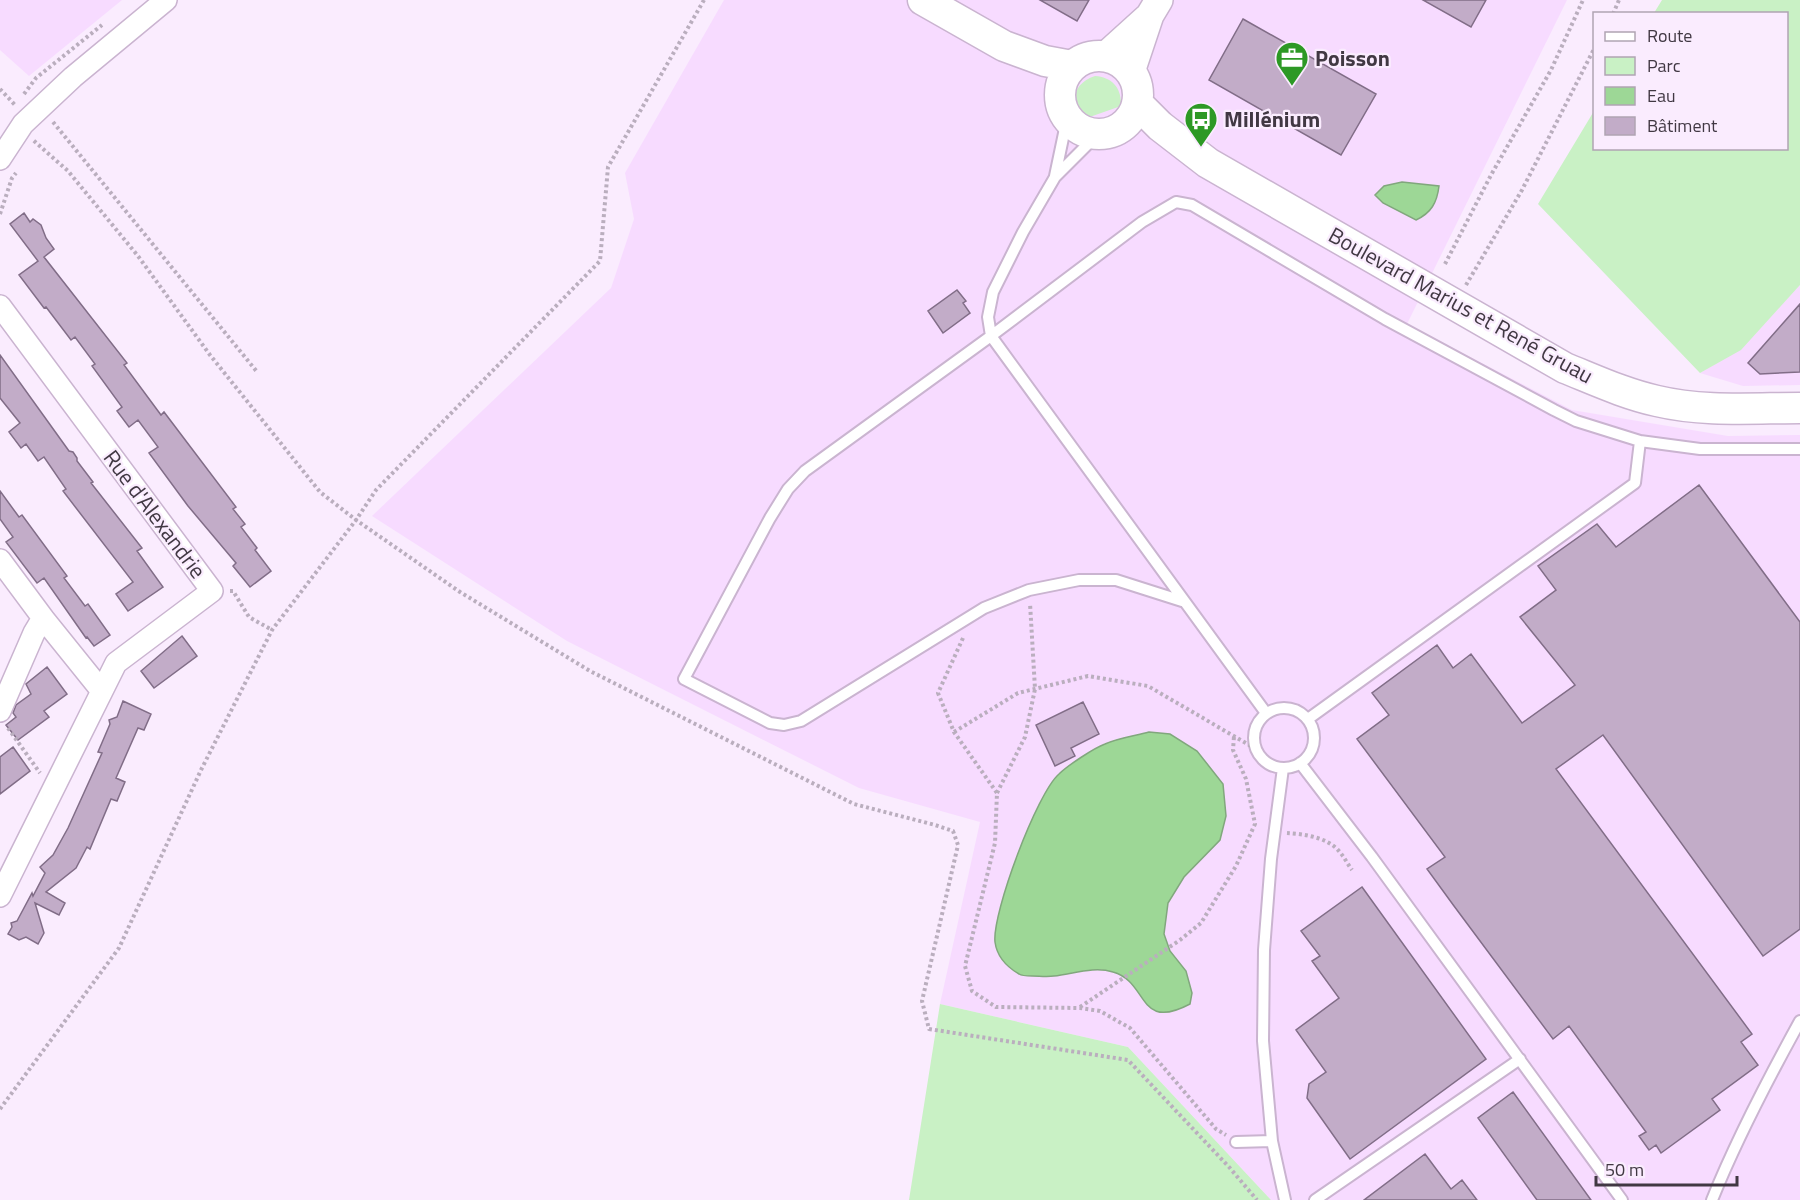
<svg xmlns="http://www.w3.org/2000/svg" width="1800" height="1200" font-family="'Titillium Web',sans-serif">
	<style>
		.built { fill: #f7dbff }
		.green { fill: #c9f1c5 }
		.water { fill: #9dd796; stroke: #81a77d; stroke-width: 1.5 }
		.building { fill: #c2acc8; stroke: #816d87; stroke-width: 1.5 }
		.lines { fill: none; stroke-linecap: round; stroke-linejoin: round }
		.service-casing { stroke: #cab4d0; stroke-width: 14 }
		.minor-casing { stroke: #cab4d0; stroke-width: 24 }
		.tertiary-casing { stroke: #cab4d0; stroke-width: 30 }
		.secondary-casing { stroke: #cab4d0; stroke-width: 33 }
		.path { stroke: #baaebe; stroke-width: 4; stroke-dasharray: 3 3; stroke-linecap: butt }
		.service { stroke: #fff; stroke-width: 10 }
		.minor { stroke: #fff; stroke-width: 21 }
		.tertiary { stroke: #fff; stroke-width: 27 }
		.secondary { stroke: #fff; stroke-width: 30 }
		.labels { text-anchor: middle; stroke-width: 4.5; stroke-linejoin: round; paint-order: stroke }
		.poi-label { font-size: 22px; font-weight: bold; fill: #413843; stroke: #faecfe; text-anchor: start }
		.street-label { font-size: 22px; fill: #413843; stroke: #faecfe }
	</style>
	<rect width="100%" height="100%" fill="#faecfe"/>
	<path class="built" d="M0 0H122L29 76 0 50Z
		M724 0H1567L1407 324 1572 410 1728 436 1800 435V1200H1271L1128 1047 940 1004 980 822 859 788 567 641 372 516 611 288 634 219 625 173Z
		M1800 285V385L1743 386 1700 373 1741 349Z"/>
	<path class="green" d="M1662 0H1800V285L1741 350 1700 373 1538 204 1594 111V148H1786V14L1654 13Z
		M1095 76C1112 77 1122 88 1121 106L1084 119C1068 104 1073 83 1095 76Z
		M940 1004 1128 1047 1271 1200H909Z"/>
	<path class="water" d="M1402 182 1439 186C1437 203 1431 213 1416 220L1383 203 1375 195 1384 186Z
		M1149 732 1170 734 1197 751 1223 784 1226 816 1220 840 1184 877 1168 903 1164 934 1170 951 1186 971 1192 993 1190 1004C1137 1032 1149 982 1113 972 1094 966 1073 974 1054 976 1047 977 1039 976 1032 976 1027 976 1022 976 1019 974 1007 967 997 957 995 942 992 913 1037 793 1059 774 1067 766 1094 748 1105 744 1118 738 1134 736 1149 732Z"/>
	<path class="building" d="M1040 0H1089L1077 21Z
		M1423 0H1486L1471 27Z
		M1243 19 1376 94 1341 155 1209 80Z
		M24 213 30 222 33 219 41 225 46 238 54 249 44 257 127 363 124 365 161 415 164 412 236 507 233 509 245 524 241 527 257 548 255 550 271 571 250 587 233 566 236 563 188 506 149 453 158 447 138 420 129 427 117 411 122 407 92 366 95 364 75 337 71 340 46 307 44 308 19 275 38 261 10 224Z
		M957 290 966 301 963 303 970 313 943 333 928 311Z
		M1800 304V372L1760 374 1748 363Z
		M0 355 69 451 73 452 77 458V461L93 482 91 483 142 548 137 551 163 587 128 611 116 594 133 582 63 491 66 489 44 457 38 461 26 444 21 448 9 432 20 423 0 398Z
		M1699 485 1800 622V929L1763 956 1603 735 1556 769 1752 1034 1741 1042 1758 1065 1712 1099 1720 1110 1661 1153 1656 1145 1649 1150 1639 1136 1646 1132 1569 1026 1553 1039 1454 906 1427 869 1445 857 1357 739 1389 715 1372 693 1437 645 1453 668 1471 654 1522 723 1575 685 1520 617 1556 590 1538 566 1597 524 1616 547Z
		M0 491 19 517 22 515 67 576 64 578 85 606 88 604 110 635 94 646 87 637 86 638 44 578 37 583 6 542 13 537 0 519Z
		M182 636 197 656 154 688 141 671Z
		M47 667 67 694 44 711 49 717 18 740 6 725 16 717 13 713 16 705 31 694 26 684Z
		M123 701 151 714 144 730 138 728 116 778 125 782 117 801 111 799 90 849 87 847 76 868 46 892 65 903 59 915 35 903 44 933 38 944 26 937 19 940 8 934 12 927 11 923 17 921 32 893 33 896 45 873 40 867 53 855 68 828 102 753 98 752 110 724 109 720 117 717Z
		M1083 702 1099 734 1071 748 1075 756 1055 766 1036 725Z
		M13 747 30 771 0 794V757Z
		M1362 887 1486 1059 1350 1159 1307 1098 1309 1084 1326 1072 1296 1030 1339 998 1312 961 1320 956 1301 931Z
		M1513 1092 1591 1200H1537L1478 1118Z
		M1425 1154 1451 1189 1462 1180 1477 1200H1364Z"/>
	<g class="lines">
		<g class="service-casing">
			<path id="service" d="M1097 135 1055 177 1023 232 993 292 988 317 991 336 1266 713
				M1055 176 1067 119
				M1182 601 1116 580H1079L1029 590 984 608 801 721 784 725 770 723 684 679 770 518 788 489 805 471 991 336 1142 222 1176 202 1192 205 1385 319 1554 410 1576 421 1640 441
				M1254 738a30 30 0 1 1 60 0a30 30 0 1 1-60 0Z
				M1308 719 1635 483 1640 441 1700 449H1800
				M1300 763 1372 857 1622 1200
				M1283 768 1271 859 1264 950 1263 1041 1272 1141 1285 1200
				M1236 1142 1272 1141
				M1315 1200 1520 1059
				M1712 1200C1737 1138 1768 1079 1800 1021"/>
		</g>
		<g class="minor-casing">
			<path id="minor" d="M0 159 23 124 73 77 166 0
				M0 306 212 591 116 663 0 896
				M0 560 43 618 101 690
				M0 711 34 633 43 618"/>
		</g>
		<g class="tertiary-casing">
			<path id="tertiary" d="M1105 56 1147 18
				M1131 72 1150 15 1159 0"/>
		</g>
		<g class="secondary-casing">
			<path id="secondary" d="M923 0 1004 46 1045 61 1072 66
				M1060 95a39 39 0 1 1 78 0a39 39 0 1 1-78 0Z
				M1137 103 1160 126 1208 163 1565 368C1595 380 1625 394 1657 401 1703 412 1753 408 1800 408"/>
		</g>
		<path class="path" d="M704 0 608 167 600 261 376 490 356 520 460 592 590 671 854 804 935 825 953 831 958 845 922 1001 929 1029 1128 1060 1229 1167 1257 1200
			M1613 14 1619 0
			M0 89 16 106
			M24 94 36 78 102 25
			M53 122 258 373
			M0 214 12 178 16 173
			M1445 264 1491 175 1551 70 1583 0
			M1466 285 1522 190 1594 49
			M230 591H233L249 617 272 630
			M963 638 938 693 954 732 997 793 995 843 965 966 972 991 996 1007 1080 1008 1100 1011 1130 1028 1216 1129 1226 1135
			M8 728 40 773
			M954 732 1018 693 1088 676 1148 686 1256 749
			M997 793 1025 737 1035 689 1030 603
			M1287 833C1303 834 1326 837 1338 850 1343 855 1347 863 1352 870
			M1080 1007 1180 940 1201 923 1236 866 1255 824 1246 779 1233 750 1234 736
			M0 1109 119 948 201 770 272 630 356 520 320 492 210 355 138 256 68 171 33 140"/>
		<use href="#service" class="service"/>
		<use href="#minor" class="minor"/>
		<use href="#tertiary" class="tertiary"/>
		<use href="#secondary" class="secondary"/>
	</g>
	<defs>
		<g id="office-pin" transform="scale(1.725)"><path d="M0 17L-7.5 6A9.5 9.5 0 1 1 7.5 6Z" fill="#2d9925" stroke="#faecfe"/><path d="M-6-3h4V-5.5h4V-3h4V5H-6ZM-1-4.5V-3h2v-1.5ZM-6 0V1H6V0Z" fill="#fff"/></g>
		<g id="bus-pin" transform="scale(1.725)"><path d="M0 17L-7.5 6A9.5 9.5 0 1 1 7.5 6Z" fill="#2d9925" stroke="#faecfe"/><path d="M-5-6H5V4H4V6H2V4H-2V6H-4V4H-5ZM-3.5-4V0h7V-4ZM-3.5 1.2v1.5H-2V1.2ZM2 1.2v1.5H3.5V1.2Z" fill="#fff"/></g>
	</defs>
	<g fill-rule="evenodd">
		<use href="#office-pin" x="1292" y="58"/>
		<use href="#bus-pin" x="1201" y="119"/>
	</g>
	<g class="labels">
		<g class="poi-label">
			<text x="1315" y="66">Poisson</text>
			<text x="1224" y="127">Millénium</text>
		</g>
		<g class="street-label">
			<text transform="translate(1461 305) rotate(29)" y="8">Boulevard Marius et René Gruau</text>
			<text transform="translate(155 514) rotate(53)" y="8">Rue d'Alexandrie</text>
		</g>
	</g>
	<rect x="1593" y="12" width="195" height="138" fill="#faecfe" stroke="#b0a4b3" stroke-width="1.5"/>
	<rect x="1605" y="32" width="30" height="9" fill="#ffffff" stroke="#b0a4b3" stroke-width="1.5"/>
	<text x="1647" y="42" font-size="18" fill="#413843">Route</text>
	<rect x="1605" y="57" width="30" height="18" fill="#c9f1c5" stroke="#b0a4b3" stroke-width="1.5"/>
	<text x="1647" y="72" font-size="18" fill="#413843">Parc</text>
	<rect x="1605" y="87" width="30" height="18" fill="#9dd796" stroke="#b0a4b3" stroke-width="1.5"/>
	<text x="1647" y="102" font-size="18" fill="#413843">Eau</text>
	<rect x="1605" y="117" width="30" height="18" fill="#c2acc8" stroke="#b0a4b3" stroke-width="1.5"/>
	<text x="1647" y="132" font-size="18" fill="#413843">Bâtiment</text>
	<path d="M1596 1176v9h141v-9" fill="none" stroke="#413843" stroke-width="3"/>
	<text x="1605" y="1176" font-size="18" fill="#413843" stroke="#faecfe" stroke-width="4.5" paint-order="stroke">50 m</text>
</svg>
